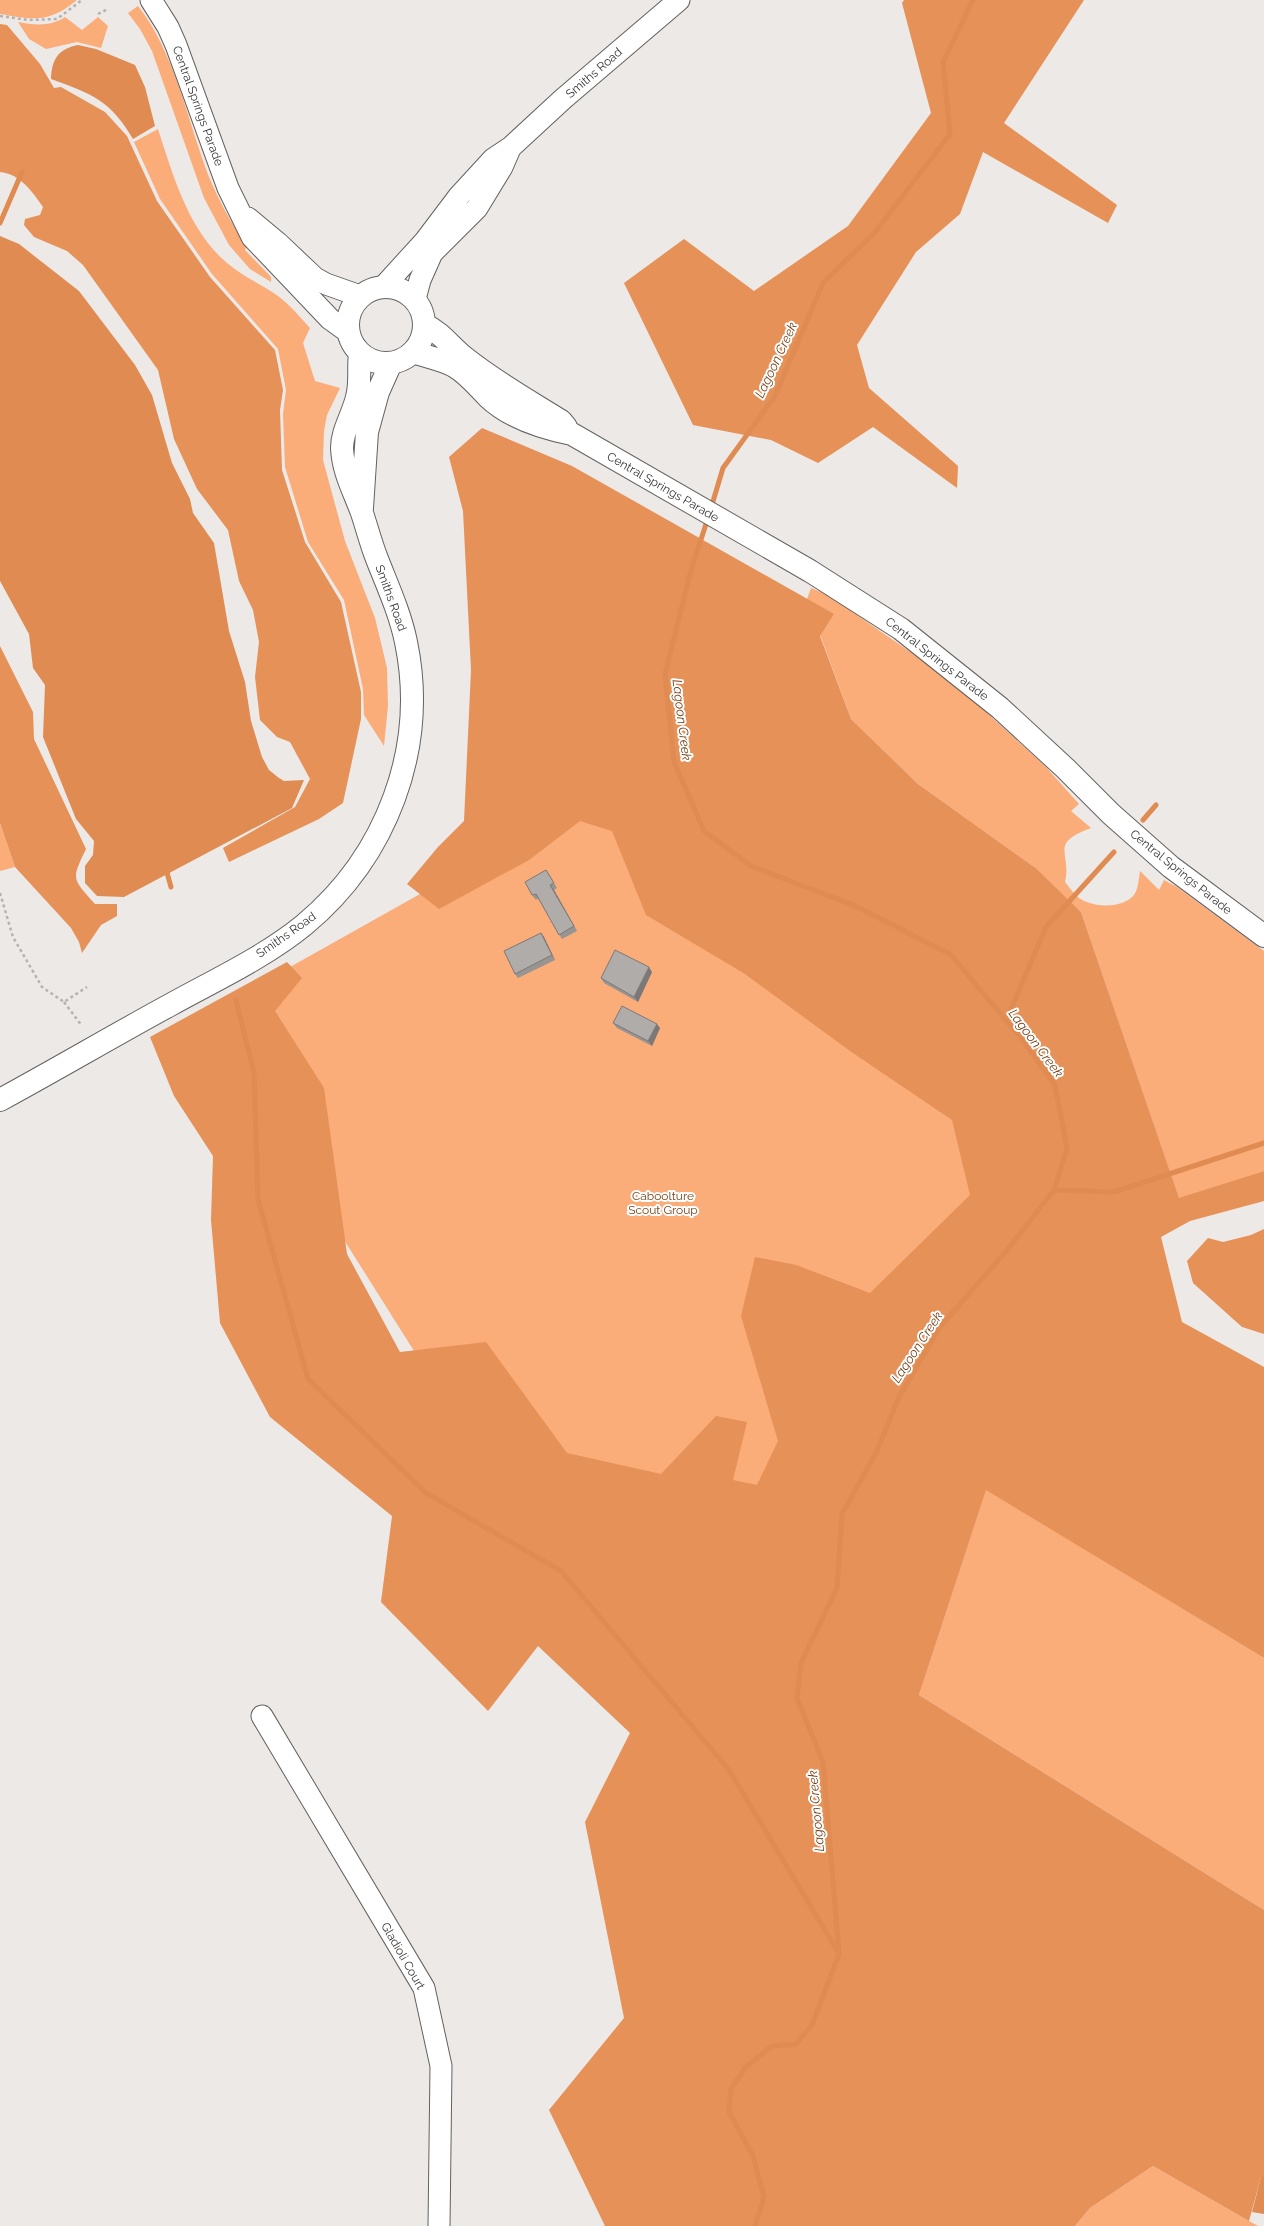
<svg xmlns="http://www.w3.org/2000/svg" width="1264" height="2226" font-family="Raleway,sans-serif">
	<rect width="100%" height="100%" fill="#ede9e7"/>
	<path fill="#faac79" d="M0 0H77C49 23 34 20 0 14Z
		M138 6C176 55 187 120 209 177 219 201 232 225 247 246L245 250 271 277V282L250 269 229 245 204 198 152 51 140 29 128 13Z
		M65 17 82 30 98 17 108 26 101 48 77 42 46 49 29 39 18 22C35 25 50 27 65 17Z
		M158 129C173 175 188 230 227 263 242 276 261 284 278 296 290 305 300 317 310 328L303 343 315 381 340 388 327 415 324 431 323 460 345 541 375 618 387 668 388 706 384 746 364 715 363 689 344 600 308 542 285 467 283 414 286 390 278 349 212 274 160 199 134 142Z
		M811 588 828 595 919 658 974 701 1045 766 1079 804 1071 811 1091 828C1048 844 1072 852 1065 882 1069 887 1074 894 1079 898 1094 908 1122 909 1134 895 1138 890 1139 878 1140 871L1159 890 1164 880 1177 887 1264 951V1171L1179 1199 1081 912 1037 869 918 784 851 719 807 599Z
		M646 767 900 1011 1009 1178 796 1621 426 1370 203 1016Z
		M0 823 15 867 0 871Z
		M986 1489 1264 1658V1910L919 1695Z
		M1153 2166 1249 2221 1258 2226H1075L1090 2208Z"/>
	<path fill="#e59157" d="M904 0H1084L1004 123 1117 205 1108 223 983 152 960 214 916 252 857 345 869 388 958 466 957 488 873 427 818 463 771 440 693 425 624 283 684 239 754 291 848 226 931 113 902 3Z
		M0 24 7 25 40 64 54 88 61 87 105 112 127 136 157 201 210 277 275 350 283 390 280 410 282 470 305 542 341 602 361 692V719L343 803 319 819 229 862 223 848 295 807 310 779 290 742 277 737 260 720 255 677 259 642 253 610 239 581 228 530 197 489 174 439 158 370 83 265 67 251 34 237 24 225 25 219 40 215 43 207C32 191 20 174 0 172Z
		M482 428 572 466 834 614 820 636 851 719 918 784 1037 869 1081 912 1179 1198 1264 1171V1201L1190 1221 1161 1237 1182 1322 1264 1367V1658L986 1490 919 1695 1264 1910V2177H1261L1249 2221 1153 2166 1090 2208 1075 2226H605L549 2110 624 2018 585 1822 630 1733 538 1646 488 1711 381 1602 392 1516 270 1417 220 1323 211 1220 213 1156 174 1096 150 1037 287 962 302 978 275 1011 324 1088 347 1254 400 1352 486 1342 567 1453 661 1474 716 1416 747 1422 733 1480 757 1485 778 1441 741 1316 755 1257 796 1265 870 1293 970 1195 952 1120 850 1051 745 974 646 915 612 831 580 821 529 860 439 909 407 884 438 847 464 821 471 670 463 511 449 457Z
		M0 646 33 712 34 739 86 849C71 880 72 878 95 904H117V916L101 925 82 953 79 942 71 928 15 867 0 823Z
		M1264 1229V1334L1242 1327 1193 1283 1187 1261 1208 1238 1223 1242 1251 1235Z"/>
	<path fill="#df8b52" d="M78 45 96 49 135 65 145 87 155 126 133 139C110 100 92 94 51 79 52 59 58 49 78 45Z
		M0 236 19 244 79 291 135 365 152 395 172 463 190 499 193 513 214 543 229 631 245 682 251 721 262 757 269 770 279 778 284 781 304 780 292 808 124 897 97 896 85 883V866L93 855 94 841 76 819 43 737 45 685 33 668 29 634 0 581Z
		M1261 2177H1264V2214L1252 2212Z"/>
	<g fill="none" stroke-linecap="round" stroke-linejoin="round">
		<path stroke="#df8b52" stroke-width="5" d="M0 223 22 172
			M711 508 723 468 775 396 823 283 876 231 950 134 943 62 973 0
			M708 518 691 570 665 674 674 762 704 831 751 866 853 905 950 954 1021 1038 1055 1085 1067 1148 1054 1190 1008 1249 940 1327 899 1397 876 1453 842 1514 837 1588 801 1663 797 1698 823 1762 839 1954 812 2025 796 2044 772 2046 746 2067 731 2089 729 2112 753 2156 764 2197 755 2226
			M1143 820 1156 805
			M166 869 171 887
			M236 1000 254 1073 258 1199 308 1379 426 1493 561 1571 729 1770 838 1952
			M1006 1021 1046 927 1114 852
			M1054 1190 1114 1192 1264 1143"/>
		<defs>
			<path id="minor" d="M151 0 168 27 176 45 228 188 252 237 330 319 348 332
				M248 218 278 243 315 278 326 284 360 296
				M384 286 425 241 459 196 493 159 511 147 563 99 679 0
				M415 299 420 280 432 253 477 208 502 167 509 151
				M262 1716 424 1988 441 2066 439 2226"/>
			<path id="tertiary" d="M425 325C441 332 451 347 465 358 495 382 529 401 561 421L566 427
				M413 352C427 357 441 359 454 366 468 374 477 386 488 397 510 418 542 428 572 434L810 571 901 629 1000 708 1065 768 1111 814 1171 867 1264 936"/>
			<path id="secondary" d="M348 325a38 38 0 1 1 76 0a38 38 0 1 1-76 0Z
				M362 508 367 432 378 392 391 363
				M0 1100C57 1069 113 1036 170 1005 215 980 265 957 304 925 387 856 428 748 406 642 400 613 388 587 377 559 371 544 367 528 362 513 354 491 343 472 342 448 342 430 353 415 357 397 361 383 358 368 360 353"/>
		</defs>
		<use href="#minor" stroke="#64615f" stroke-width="23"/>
		<use href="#tertiary" stroke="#64615f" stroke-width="24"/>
		<use href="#secondary" stroke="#64615f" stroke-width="24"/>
		<path stroke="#b6b2b1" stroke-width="2.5" stroke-dasharray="3 3" stroke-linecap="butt" d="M98 14 108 9
			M0 16 29 20 57 19 82 0
			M0 893 13 937 42 987 64 1002 87 987
			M64 1002 82 1026"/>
		<use href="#minor" stroke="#fff" stroke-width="21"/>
		<use href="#tertiary" stroke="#fff" stroke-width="22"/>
		<use href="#secondary" stroke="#fff" stroke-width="22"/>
	</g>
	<path fill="#979492" d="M546 870 557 888 554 890 577 931 562 939 538 898 536 900 532 895Z
		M541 933 544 937 555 960 518 978 515 974Z
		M652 972 638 1002 604 983 601 978Z
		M613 1023 660 1028 652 1046 617 1028Z"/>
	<path fill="#7b7877" d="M550 885 554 890 577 931 574 926Z
		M541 933 544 937 555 960 552 955Z
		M649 967 652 972 638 1002 634 997Z
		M657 1024 660 1028 652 1046 648 1041Z"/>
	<path fill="#b0acaa" stroke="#7b7877" d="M546 870 554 883 550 885 574 926 559 935 536 894 532 895 525 882Z
		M541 933 552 955 515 974 504 951Z
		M615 950 649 967 634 997 601 978Z
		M622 1006 657 1024 648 1041 613 1023Z"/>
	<g text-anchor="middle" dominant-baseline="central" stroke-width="4" stroke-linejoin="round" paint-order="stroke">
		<g font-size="12" fill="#393837" stroke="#fff">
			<text transform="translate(594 73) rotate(-41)">Smiths Road</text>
			<text transform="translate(198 106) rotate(70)">Central Springs Parade</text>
			<text transform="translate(663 487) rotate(30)">Central Springs Parade</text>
			<text transform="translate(391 598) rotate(70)">Smiths Road</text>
			<text transform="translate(937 659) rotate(38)">Central Springs Parade</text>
			<text transform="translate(1181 872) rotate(39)">Central Springs Parade</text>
			<text transform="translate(286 935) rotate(-35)">Smiths Road</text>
			<text transform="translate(403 1956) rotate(60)">Gladioli Court</text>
		</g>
		<g font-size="12" fill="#774016" stroke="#fff">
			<text x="663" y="1196">Caboolture<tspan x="663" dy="14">Scout Group</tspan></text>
		</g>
		<g font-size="13" font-style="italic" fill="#743d12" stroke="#fff">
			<text transform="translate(776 360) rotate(-65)">Lagoon Creek</text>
			<text transform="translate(682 720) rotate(83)">Lagoon Creek</text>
			<text transform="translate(1036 1043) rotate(53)">Lagoon Creek</text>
			<text transform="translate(917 1347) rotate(-57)">Lagoon Creek</text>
			<text transform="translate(816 1811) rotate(-95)">Lagoon Creek</text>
		</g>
	</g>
</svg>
